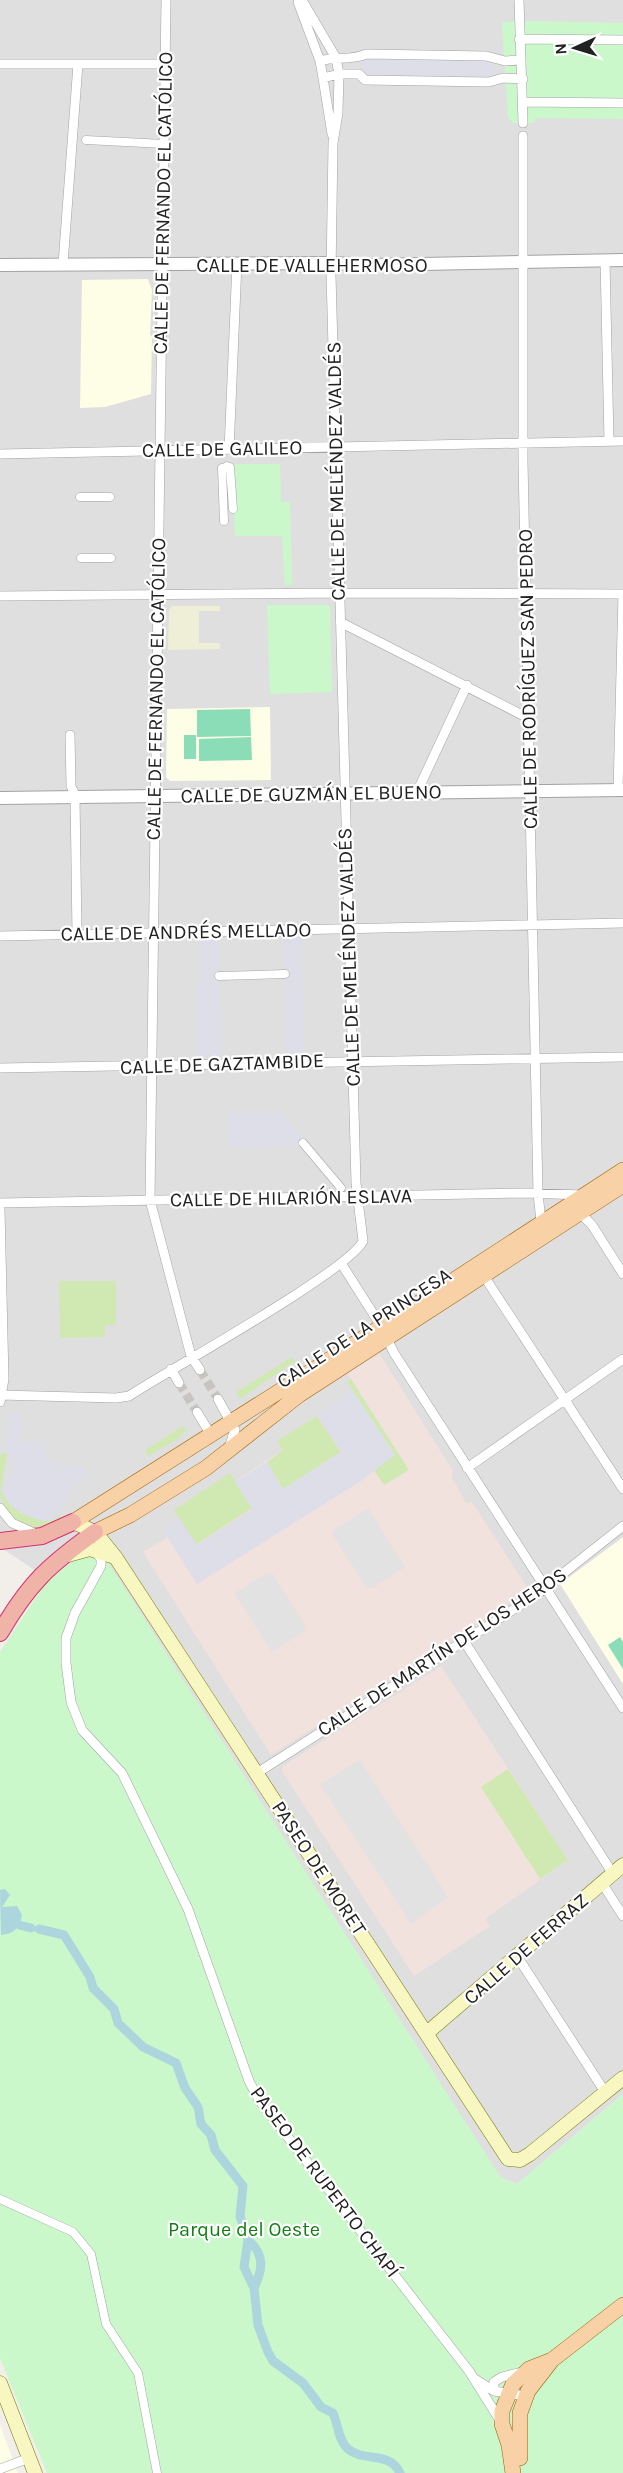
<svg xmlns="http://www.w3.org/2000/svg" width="623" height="2473" font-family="Karla,sans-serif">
	<rect width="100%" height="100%" fill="#f2eee9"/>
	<path fill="#e0dfdf" d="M0 0H623V2094L517 2184 501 2178 48 1579 0 1547Z"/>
	<path fill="#fefde6" d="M148 279 152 290 150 335 152 336 151 394 105 407 80 408 82 280Z
		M270 707 271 780 170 781 166 777 167 709Z
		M623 1537V1684L560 1584Z
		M0 2425 18 2473H0Z"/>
	<path fill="#f2e2de" d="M379 1353 453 1471 452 1478 466 1503 472 1502 529 1590 271 1755 143 1552 167 1538 162 1529 334 1417 328 1408 356 1388 347 1373Z
		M441 1666 568 1860 485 1919 490 1926 414 1976 282 1771 283 1766Z"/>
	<path fill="#eeefd6" d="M172 606H220V611H199V643H220V649L168 650 169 610Z"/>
	<path fill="#d0e9b2" d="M59 1281H116V1325H105V1337L60 1338Z
		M292 1357 296 1364 292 1363 240 1399 236 1392Z
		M351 1379 409 1470 384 1485 373 1469 395 1455 347 1382Z
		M317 1416 341 1452 283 1489 267 1462 282 1451 277 1441Z
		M183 1426 188 1433 184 1432 179 1436 180 1438 148 1456 145 1450Z
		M4 1452 7 1454 1 1491C14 1511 29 1522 54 1520L58 1515 65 1520 36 1528 19 1522 11 1517 0 1497V1456Z
		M230 1473 252 1508 196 1545 174 1510Z
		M508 1769 568 1860 540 1879 481 1787Z"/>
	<path fill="#caf8cb" d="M534 21 623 23V119L535 118 534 123H514L508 118 502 22Z
		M231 464H280L281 502H290L292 585H285L282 536H235Z
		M267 605H327L330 607 332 692 270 694Z
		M85 1553 106 1559 501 2178 517 2184 623 2094V2473H47L0 2358V1652L48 1579Z"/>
	<path fill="#8bddb8" d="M250 709 251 736 197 737V710Z
		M184 735H196V759H184Z
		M251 737 252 760 199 761V739Z
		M620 1637 623 1642V1669L608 1645Z"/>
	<path fill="#e2e2e2" d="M368 1508 405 1567 373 1588 366 1587 333 1535 335 1529Z
		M266 1573 273 1574 305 1625 304 1632 272 1652 234 1593Z
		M360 1760 448 1897 411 1924 320 1784Z"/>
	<path fill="#dddee7" d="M363 58 486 60 493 62V77H368L362 71Z
		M302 937 305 1056 286 1057 284 938Z
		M199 940H219V1011H223L222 1057 197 1058Z
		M280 1111 306 1141 299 1147 229 1148V1112Z
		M352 1389 395 1455 361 1481 197 1584 162 1529 179 1518 197 1545 252 1509 235 1482 267 1462 283 1489 341 1452 317 1416Z
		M10 1414H21L20 1440 42 1443 46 1454 55 1463 67 1467 80 1465 90 1477 69 1489 73 1492 54 1520 42 1521 21 1513 10 1505 1 1491 15 1467 9 1462 12 1456 4 1452 5 1439 8 1438Z"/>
	<path fill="#acd5dd" d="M5 1889 10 1895 2 1907 17 1906 22 1915C20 1927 14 1934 1 1935L0 1890Z"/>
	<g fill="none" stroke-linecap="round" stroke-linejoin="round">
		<path stroke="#acd5dd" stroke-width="9" d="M19 1925 31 1928
			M39 1929 64 1935 90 1977 93 1988 114 2009 118 2023 143 2047 176 2063 185 2088 198 2107 201 2124 211 2135 215 2150 243 2186 240 2216 248 2240 244 2267 254 2288 258 2325 268 2352 273 2361 303 2383 321 2407 333 2413C338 2424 338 2439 347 2448 363 2463 389 2450 400 2473
			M248 2240C265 2255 263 2269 254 2288"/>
		<path stroke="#c8c5c1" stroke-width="9" stroke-dasharray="9 4.5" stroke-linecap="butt" d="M200 1370 218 1399
			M179 1383 197 1412"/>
		<defs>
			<path id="pedestrian" d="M86 140 164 144
				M227 466 230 467 233 509
				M80 497H110
				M224 521 222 468 227 467
				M81 558H111
				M219 976 285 974
				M303 1143 341 1188
				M0 2199 73 2232 91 2254 106 2324 138 2373 157 2473"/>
			<path id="minor" d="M166 0 150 1200 191 1356 200 1370
				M302 0 336 58 339 74 323 78 320 61C336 56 352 61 366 54L486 56 505 61 520 60
				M519 0 523 123
				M298 2 320 61
				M519 39 623 40
				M0 64H165
				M323 78 332 134
				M523 102 623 103
				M523 136V461L538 1194 541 1221 544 1225
				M605 260 609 441
				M63 264 78 64
				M229 450 237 263
				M0 454 623 441
				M0 596 339 593 623 594
				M340 622 528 718
				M70 735 71 786 75 795 77 935
				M618 790 623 594
				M417 792 467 685
				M0 936 623 923
				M0 1068 623 1057
				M0 1203 527 1193 582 1195
				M0 1210 4 1379 0 1402
				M580 1213 592 1225 623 1274
				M341 1263 381 1326 394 1353 623 1708
				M482 1273 623 1489
				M171 1369 179 1383
				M0 1395 116 1398 129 1396C167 1371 350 1270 363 1241L356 1183 331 275 333 143 338 113 339 74H359L365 80 489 82 503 78 523 79
				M218 1399 235 1430 230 1445
				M197 1412 211 1435
				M467 1468 623 1359
				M0 1508 12 1523 34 1533
				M95 1551 101 1559V1566L75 1613 66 1638V1663L71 1702 82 1730 122 1773 188 1909 249 2081 259 2100 469 2371 501 2422
				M464 1641 613 1874
				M257 1773 536 1595 623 1526
				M602 1883 623 1916
				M517 1956 605 2092
				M475 2379 494 2391 525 2396
				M494 2391V2382L502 2377 522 2372
				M0 2469 29 2458"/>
			<path id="tertiary" d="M0 265 332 263 372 265 623 260
				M0 798 623 790"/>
			<path id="secondary" d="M73 1522 95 1532 116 1558 508 2159 520 2160 530 2154 623 2078
				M68 1555 90 1549 115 1557
				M428 2032 623 1865
				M0 2383 35 2473"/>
			<path id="primary" d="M73 1522 414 1306 623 1170
				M95 1532 130 1515 206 1468 299 1395 623 1185
				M520 2458V2413L528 2391 552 2360
				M513 2473 509 2445 502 2424V2411L513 2384 529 2369 552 2360 623 2305"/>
			<path id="trunk" d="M0 1541 42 1536 73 1522
				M0 1633C29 1583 49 1565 95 1532"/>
		</defs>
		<use href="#pedestrian" stroke="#a3a3a3" stroke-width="9"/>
		<use href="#minor" stroke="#a3a3a3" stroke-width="10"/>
		<use href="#tertiary" stroke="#a3a3a3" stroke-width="14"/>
		<use href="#secondary" stroke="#73780a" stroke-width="15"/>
		<use href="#primary" stroke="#9a6006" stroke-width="16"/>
		<use href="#trunk" stroke="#d53073" stroke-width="18"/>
		<use href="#pedestrian" stroke="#fff" stroke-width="8"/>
		<use href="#minor" stroke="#fff" stroke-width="9"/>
		<use href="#tertiary" stroke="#fff" stroke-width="12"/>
		<use href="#secondary" stroke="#f8f7c1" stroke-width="14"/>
		<use href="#primary" stroke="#f9d1a7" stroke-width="15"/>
		<use href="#trunk" stroke="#efb3a8" stroke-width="16"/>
	</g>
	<g text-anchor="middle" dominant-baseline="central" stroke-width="4.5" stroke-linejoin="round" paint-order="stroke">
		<g font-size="20" fill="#222" stroke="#fff">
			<text transform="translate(163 203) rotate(-89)">CALLE DE FERNANDO EL CATÓLICO</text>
			<text x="312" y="265">CALLE DE VALLEHERMOSO</text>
			<text transform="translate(222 449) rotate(-1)">CALLE DE GALILEO</text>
			<text transform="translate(336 471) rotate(-91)">CALLE DE MELÉNDEZ VALDÉS</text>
			<text transform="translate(528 679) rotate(-91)">CALLE DE RODRÍGUEZ SAN PEDRO</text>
			<text transform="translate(156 689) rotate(-89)">CALLE DE FERNANDO EL CATÓLICO</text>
			<text transform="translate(311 794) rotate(-1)">CALLE DE GUZMÁN EL BUENO</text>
			<text transform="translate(186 932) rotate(-1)">CALLE DE ANDRÉS MELLADO</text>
			<text transform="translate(349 957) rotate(-92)">CALLE DE MELÉNDEZ VALDÉS</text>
			<text transform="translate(222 1064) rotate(-2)">CALLE DE GAZTAMBIDE</text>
			<text transform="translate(291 1198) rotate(-1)">CALLE DE HILARIÓN ESLAVA</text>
			<text transform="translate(364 1328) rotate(-33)">CALLE DE LA PRINCESA</text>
			<text transform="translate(442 1652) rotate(-33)">CALLE DE MARTÍN DE LOS HEROS</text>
			<text transform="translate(319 1868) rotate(57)">PASEO DE MORET</text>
			<text transform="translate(526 1949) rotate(-41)">CALLE DE FERRAZ</text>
			<text transform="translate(325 2182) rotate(53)">PASEO DE RUPERTO CHAPÍ</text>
		</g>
		<g font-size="20" fill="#117f13" stroke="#fff">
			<text x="244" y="2229">Parque del Oeste</text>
		</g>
	</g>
	<g transform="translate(575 48) rotate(266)" stroke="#ffffff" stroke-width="4.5" paint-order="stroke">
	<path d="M0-4.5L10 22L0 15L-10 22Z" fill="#222222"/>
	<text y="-9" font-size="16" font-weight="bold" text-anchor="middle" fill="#222222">N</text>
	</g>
</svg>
